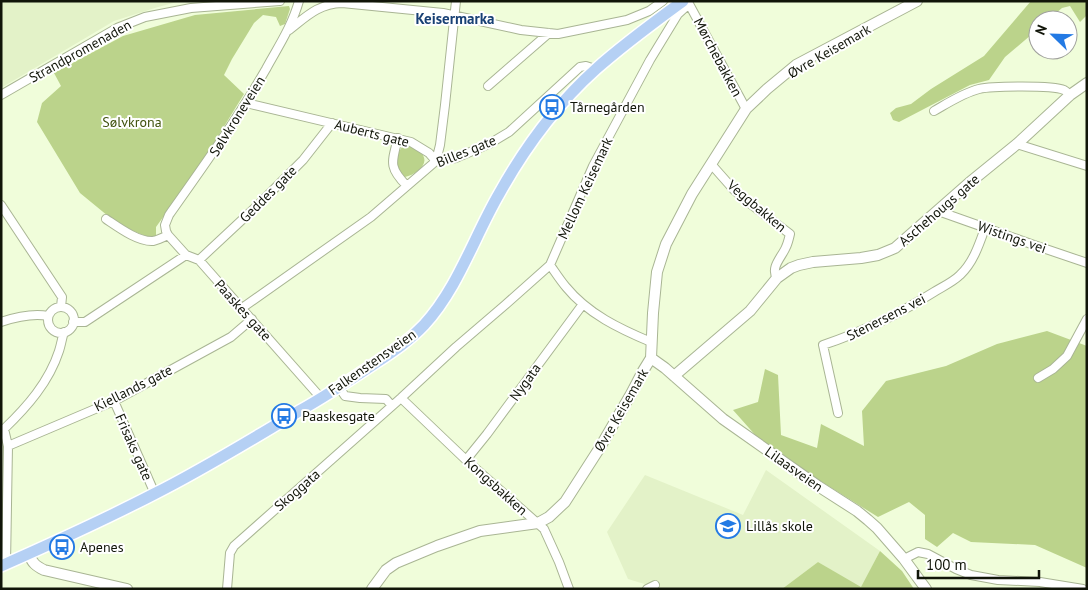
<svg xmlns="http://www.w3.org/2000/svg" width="1088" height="590" font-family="'PT Sans',sans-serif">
	<rect width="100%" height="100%" fill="#f0fdda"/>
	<path fill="#e3f2c8" d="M1 1H181L158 7 114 21 1 88Z
		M766 470 880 551 861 588 818 562 782 589H661L628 579 607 532 645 475 743 515Z"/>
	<path fill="#bbd38b" d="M1031 1H1087V15L1080 22 1070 6 1062 8 1048 20H1038V29L1005 57 989 80 970 85 899 122 893 120 890 113 896 108 911 104 931 89 984 56Z
		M289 6 290 9 285 24 280 26 276 17 263 15 254 23 232 59 224 75 244 94 201 164 156 227V236L148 237 131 230 108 216 80 193 37 122 42 103 61 86 54 73 123 36 195 15Z
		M403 146C409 145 414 148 419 151 433 162 417 174 405 177 403 175 400 174 398 171 393 165 398 151 403 146Z
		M1047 331 1087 346V568L1035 545 971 542 953 533 937 547 925 539V515L909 502 878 517 814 477 757 437 733 410 758 402 765 369 778 375 781 435 817 448 821 424 864 446 862 411 886 381 946 366 997 344Z
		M880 551 902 571 914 589H782L818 562 861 587Z"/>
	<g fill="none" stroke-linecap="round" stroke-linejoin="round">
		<defs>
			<path id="street" d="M299 1C292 26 278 47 266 69 236 121 203 167 169 215L165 225 166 231 168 235 186 255 199 260 321 398
				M689 4 746 109
				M289 30C307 16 318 4 342 3L443 13 521 30 558 34 627 20 649 11 663 1
				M488 86 549 33
				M1 95 117 28 145 17 191 8 280 1
				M246 103 411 142 429 153 436 161
				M934 111C948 103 963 93 979 89 992 86 1053 85 1064 90 1066 91 1068 93 1070 95
				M398 138C392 162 388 167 407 186
				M1017 144 1087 166
				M436 161 440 145 445 105 456 1
				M711 164 734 190 748 202 790 234C789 238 788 243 786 247 782 257 770 267 777 278
				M1 205 62 297 61 307
				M938 211 1034 245 1087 263
				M106 219C118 227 138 242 153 241 158 240 164 237 168 235
				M199 260 258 205 303 160 332 123
				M48 320a13 13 0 1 1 26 0a13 13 0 1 1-26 0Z
				M242 308 371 217 436 161 456 158 489 144 509 132 580 67 586 66 595 69
				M1 322C16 317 32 313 48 316
				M73 322H85L186 255
				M651 342C620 329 588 314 566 287 560 280 555 272 550 265L593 166 650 60 678 14 689 4 688 1
				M1038 378 1053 369 1067 356 1087 319
				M339 387 345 396 360 398 386 399 392 406
				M401 398 466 460 544 529 559 562 569 589
				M114 401 155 494
				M838 413 823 345C862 332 899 314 934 292 942 287 953 282 960 275 973 263 979 245 985 228
				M4 429 8 446 6 564
				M1 430 4 429C27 407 49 382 59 351 61 345 62 338 64 332
				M8 446 114 401 231 337 252 319
				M466 460 487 434 583 304
				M904 559 918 552 928 554 956 569 971 575 998 580 1040 582 1083 589
				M227 589 230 553 234 546 401 398 456 347 505 305 550 265
				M647 589 655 585"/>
			<path id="secondary" d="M651 358 665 368 723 419 818 486 857 511 868 520 877 528 904 559 926 589
				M674 376 750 311 777 278 791 268 799 265 813 262 861 258 878 255 895 248 969 183 1017 144 1070 95 1087 83
				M29 554C32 563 36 566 44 570L127 589
				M372 589 386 570 396 563 437 546 480 531 538 523 549 517 565 502 599 449 631 394 643 371 651 358 653 313 657 272 666 244 692 194 746 109 767 89 796 65 917 1"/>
			<path id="primary" d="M1 566C53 543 104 520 154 494 204 469 252 439 301 410 326 396 350 380 374 364 392 352 409 341 424 325 458 288 474 237 499 194 524 149 558 103 596 69 624 44 653 23 683 1"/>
		</defs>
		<use href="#street" stroke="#a9b594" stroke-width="10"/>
		<use href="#secondary" stroke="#a9b594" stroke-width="12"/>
		<use href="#primary" stroke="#fff" stroke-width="14"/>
		<use href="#street" stroke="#fff" stroke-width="8"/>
		<use href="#secondary" stroke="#fff" stroke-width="10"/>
		<use href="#primary" stroke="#b5d0f4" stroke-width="11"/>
	</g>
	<defs>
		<symbol id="bus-ring" viewBox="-11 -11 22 22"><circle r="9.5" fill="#fff" stroke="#237ae4" stroke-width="1.5"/><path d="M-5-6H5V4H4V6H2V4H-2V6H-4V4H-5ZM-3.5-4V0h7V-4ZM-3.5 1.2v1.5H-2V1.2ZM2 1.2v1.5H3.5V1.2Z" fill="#237ae4"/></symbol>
		<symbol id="school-ring" viewBox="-11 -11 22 22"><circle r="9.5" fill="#fff" stroke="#237ae4" stroke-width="1.5"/><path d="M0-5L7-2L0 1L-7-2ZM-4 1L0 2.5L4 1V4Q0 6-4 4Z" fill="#237ae4"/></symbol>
	</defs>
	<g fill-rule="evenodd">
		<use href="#bus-ring" x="538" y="93" width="28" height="28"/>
		<use href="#bus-ring" x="270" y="402" width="28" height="28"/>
		<use href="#school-ring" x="714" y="512" width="28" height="28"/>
		<use href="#bus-ring" x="48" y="533" width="28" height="28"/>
	</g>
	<g text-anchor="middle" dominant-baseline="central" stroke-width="4" stroke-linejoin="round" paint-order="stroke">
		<g font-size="14" fill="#111509" stroke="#fff">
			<text transform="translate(80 51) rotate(-29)">Strandpromenaden</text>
			<text transform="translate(829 51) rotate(-30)">Øvre Keisemark</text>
			<text transform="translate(718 57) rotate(62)">Mørchebakken</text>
			<text transform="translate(237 116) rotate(-58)">Sølvkroneveien</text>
			<text transform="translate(372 133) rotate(14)">Auberts gate</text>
			<text transform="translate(466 151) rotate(-22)">Billes gate</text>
			<text transform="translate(585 188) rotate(-65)">Mellom Keisemark</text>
			<text transform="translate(268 194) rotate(-45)">Geddes gate</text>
			<text transform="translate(757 206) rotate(40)">Veggbakken</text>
			<text transform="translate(939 210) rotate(-41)">Aschehougs gate</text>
			<text transform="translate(1012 237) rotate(19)">Wistings vei</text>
			<text transform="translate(243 310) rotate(48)">Paaskes gate</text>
			<text transform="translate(886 317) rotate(-27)">Stenersens vei</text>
			<text transform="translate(372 362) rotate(-35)">Falkenstensveien</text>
			<text transform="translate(525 382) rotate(-54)">Nygata</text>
			<text transform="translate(133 388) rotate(-27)">Kiellands gate</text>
			<text transform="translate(621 410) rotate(-60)">Øvre Keisemark</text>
			<text transform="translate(134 447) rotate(66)">Frisaks gate</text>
			<text transform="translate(794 469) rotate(35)">Lilaasveien</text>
			<text transform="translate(496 486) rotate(42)">Kongsbakken</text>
			<text transform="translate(297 490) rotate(-41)">Skoggata</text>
		</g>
		<g font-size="14" fill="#111509" stroke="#fff" text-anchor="start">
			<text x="570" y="107">Tårnegården</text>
			<text x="302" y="416">Paaskesgate</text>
			<text x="746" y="526">Lillås skole</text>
			<text x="80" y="547">Apenes</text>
		</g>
		<g font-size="14" fill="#3f510c" stroke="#fff">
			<text x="132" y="122">Sølvkrona</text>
		</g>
		<g font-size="15" font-weight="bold" fill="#184074" stroke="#fff">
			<text x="455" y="18">Keisermarka</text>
		</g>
	</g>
	<rect width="1088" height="590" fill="none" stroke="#111509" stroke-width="5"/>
	<g transform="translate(1053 35) rotate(293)"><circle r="24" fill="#ffffff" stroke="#a0a19d"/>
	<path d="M0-4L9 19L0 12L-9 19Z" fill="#237ae4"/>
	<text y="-8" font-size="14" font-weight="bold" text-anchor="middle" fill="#111509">N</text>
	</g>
	<path d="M918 570v8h121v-8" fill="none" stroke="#111509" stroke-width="2.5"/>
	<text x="926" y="570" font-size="15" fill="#111509" stroke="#ffffff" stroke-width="4" paint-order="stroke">100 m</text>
</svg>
